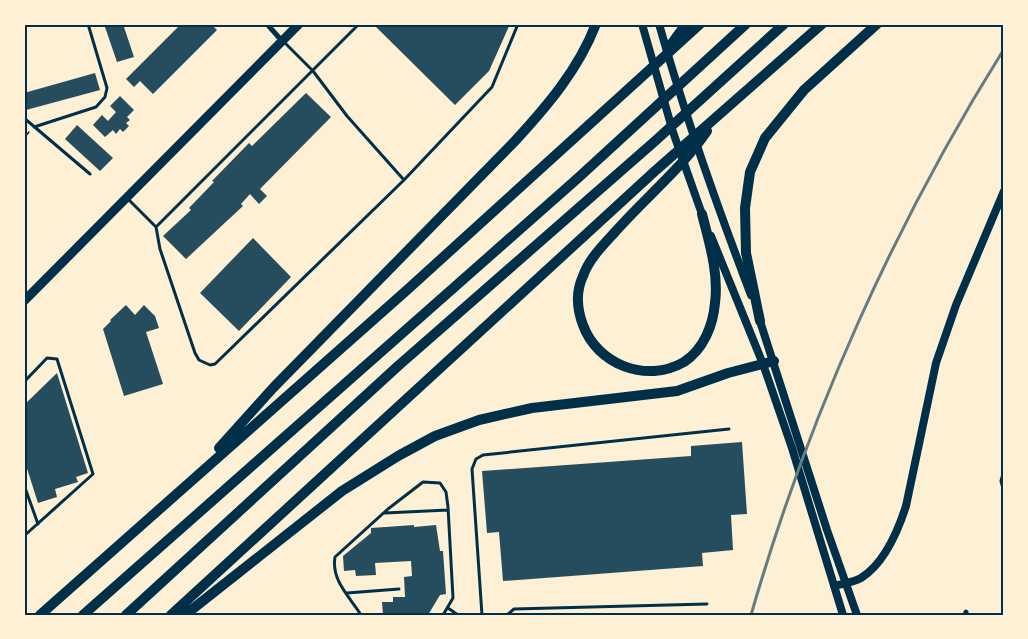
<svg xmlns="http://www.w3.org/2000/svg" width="1028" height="639" font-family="'Titillium Web',sans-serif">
	<rect width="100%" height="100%" fill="#fdf0d5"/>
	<path fill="#264d5e" d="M104 24H123L134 57 117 62Z
		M181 24H211L217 30 153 94 140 81 134 87 126 79Z
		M373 24H510L489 71 455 105Z
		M95 73 100 90 26 110 24 93Z
		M306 93 331 117 260 189 267 196 259 204 250 194 241 204 243 206 186 259 163 236 191 210 189 208 214 182 212 181 249 143 252 146Z
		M120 96 134 110 127 117 130 120 126 123 129 126 123 132 120 129 116 134 113 130 105 137 93 125 102 115 108 121 116 112 110 106Z
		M77 125 113 158 100 171 65 139Z
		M253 238 291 277 239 331 200 293Z
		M126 305 135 315 144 305 155 316 159 328 146 332 163 384 124 396 103 329 111 321 110 320Z
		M57 373 88 473 76 477 78 482 55 489 57 497 38 503 24 459V405Z
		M742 442 747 514 731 515 733 550 702 553 703 566 503 581 499 532 487 533 482 471 691 456V446Z
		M414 525V527L436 525 440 551H443L446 594 440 595 428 615H383L382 602H393V597H405L404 577 412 576 411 561 375 563 376 575 356 576 355 570 344 571 343 556 371 533V528Z"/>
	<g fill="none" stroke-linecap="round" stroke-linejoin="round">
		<path stroke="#003049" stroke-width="1.5" d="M24 138 29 132"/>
		<path stroke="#003049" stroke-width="3" d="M24 118 90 174
			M34 127 96 107 105 97 107 88 88 24
			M404 180 492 87 518 24
			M128 199 156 227 359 24
			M156 227 160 249 195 353 199 360 210 365 215 364 404 180 347 116 313 71 284 42
			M24 382 47 358 57 359 93 474 24 536
			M24 485 38 524
			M385 513 448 510
			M347 593 399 589
			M448 608 458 615
			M361 615C349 596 331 580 335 557L388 509 423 482 440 483 446 492 448 507 453 598 443 615
			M482 615 472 469 476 459 483 455 729 429
			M507 615 514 609 707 604"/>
		<path stroke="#003049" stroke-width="5" d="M267 24 282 41
			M1004 474 1002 481 1004 488
			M965 615 966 612"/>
		<path stroke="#003049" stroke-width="8" d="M642 24 673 132 703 217
			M659 24C685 116 717 206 751 295
			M711 236 763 364 792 448 843 615
			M759 318 827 530 857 615
			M834 586C842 584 854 582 861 578 885 563 898 531 906 506L936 363 956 305 1004 191"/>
		<path stroke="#003049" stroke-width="9" d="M24 301 299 24"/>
		<path stroke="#003049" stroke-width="10" d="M670 46 686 24
			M702 214C709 242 719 273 715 303 713 325 704 349 684 362 646 384 597 364 583 325 577 309 576 291 583 276 589 259 603 245 615 232 645 198 682 168 707 131
			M760 321 746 253 745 208 750 172 765 138 804 90 877 24
			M219 448 273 388 515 141C548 105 578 70 596 24
			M40 615 407 290 700 24
			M83 615 578 178 746 24
			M126 615 398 366 654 142 784 24
			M171 615 655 171 822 24
			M185 615 342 491 398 456 435 436 479 420 532 408 677 391 728 373 774 361"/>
		<path stroke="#657d81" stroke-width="3" d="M751 615C808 417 895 223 1004 49"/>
	</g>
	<rect width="1028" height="639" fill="none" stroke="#fdf0d5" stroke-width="51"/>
	<rect x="26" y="26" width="976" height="588" fill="none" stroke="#003049" stroke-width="2"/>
</svg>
